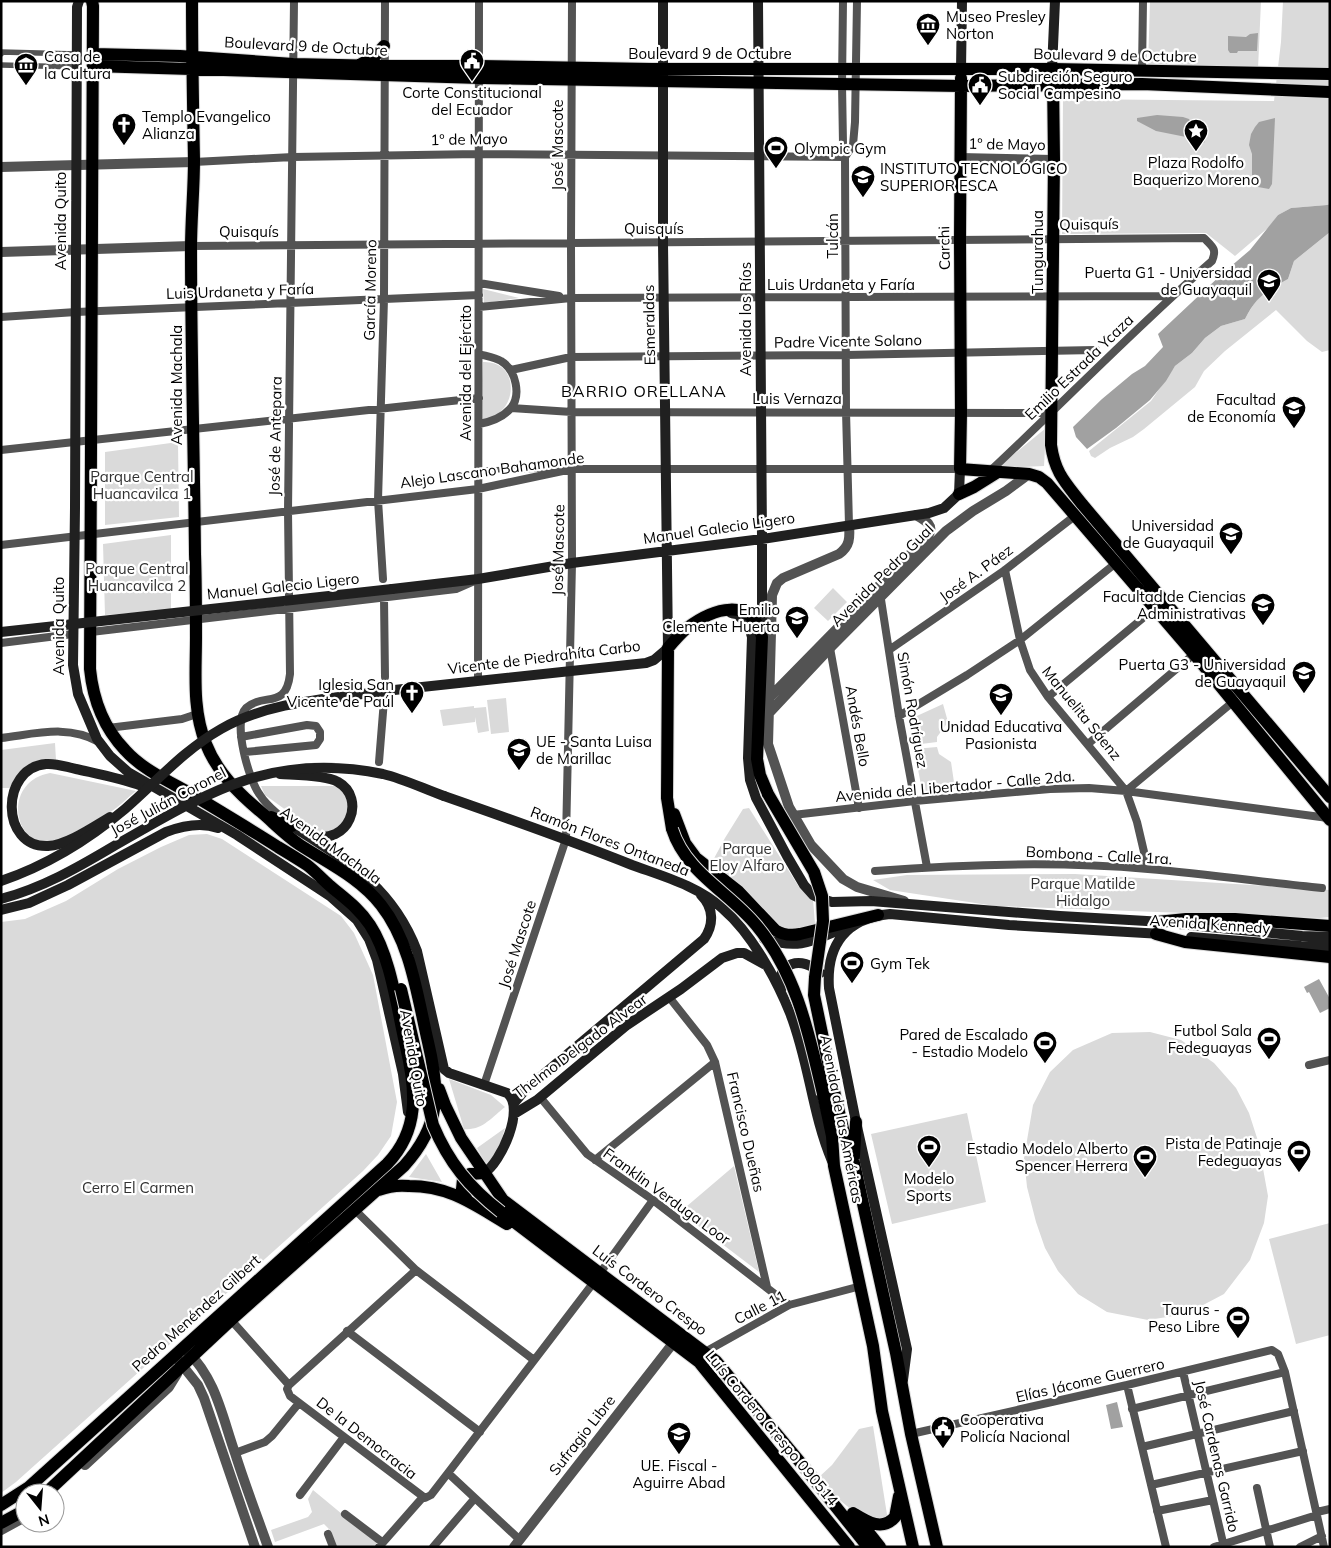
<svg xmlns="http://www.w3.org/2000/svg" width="1331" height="1548" font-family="Mulish,sans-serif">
	<rect width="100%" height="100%" fill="#fff"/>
	<path fill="#dadada" d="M1150 1H1261L1258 69 1148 67Z
		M1283 1H1330V204L1327 205 1291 208 1278 215 1269 227 1235 256 1206 233 1062 234 1063 99 1274 101 1281 42Z
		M1330 232V350L1322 352 1307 341 1276 310 1225 351 1204 371 1195 387 1144 429 1133 437 1110 448 1095 458 1091 456 1089 451 1151 401 1175 366 1192 353 1205 338 1221 326 1245 319C1257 296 1265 290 1288 279L1294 261Z
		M483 289 519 298 484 303Z
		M483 362C523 360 518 420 480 419Z
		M1046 428 1044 466 997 468Z
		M178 442 179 517 105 525V452Z
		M171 535V610L105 615 103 544Z
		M833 588 847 602 828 621 814 608Z
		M506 698 509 732 491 734 487 700Z
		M943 704 948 722 937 737V742L913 745 908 720Z
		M474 706V708L486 707 489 731 478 733 475 717V722L443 726 440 710Z
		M55 743 56 760C39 766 16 769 10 788H1V750Z
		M937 747 939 754 951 762 955 789H929L928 795H923L914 749Z
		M50 773 136 791C127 798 119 807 109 813 100 820 89 824 79 830 73 833 66 839 59 841 13 854 0 782 50 773Z
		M261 786H337C352 797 349 806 345 823L324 835 315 831 265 795Z
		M749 808 799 887 813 899 815 924 786 931 773 924 711 864 725 838 743 809Z
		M207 834 222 839 341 916 354 933 373 975 397 1102 391 1136 378 1155 363 1171 16 1482 1 1493V922L25 919 66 901 118 869 161 847 189 835Z
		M1075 874 1330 890V917L1320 918 995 906 890 890 873 880 907 875Z
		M1150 1032 1181 1040 1214 1063 1236 1088 1249 1113 1258 1141 1268 1196 1264 1223 1250 1260 1224 1294 1186 1314 1148 1320 1107 1312 1078 1294 1058 1271 1045 1248 1036 1222 1027 1187 1024 1158 1033 1105 1050 1072 1073 1050 1112 1033Z
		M449 1079 491 1095 505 1107C492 1117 482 1131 464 1129Z
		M967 1113 986 1202 892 1224 871 1134Z
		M505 1128 497 1155 486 1164 477 1148Z
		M426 1154 442 1182 409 1177Z
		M734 1166 759 1272 680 1212Z
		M1330 1223V1335L1296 1344 1269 1239Z
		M873 1426 888 1521C860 1525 836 1496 818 1478L832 1465 859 1429Z
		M313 1490 377 1543 374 1547H336L331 1531 324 1524 275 1542 271 1530 308 1517 312 1512 308 1499Z"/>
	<path fill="#a1a1a1" d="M1258 33 1257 51H1238L1237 53H1230L1228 50V36L1246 37 1250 34Z
		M1157 115 1183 117 1189 119 1197 133 1206 138 1204 143 1191 138 1156 131 1137 121V118Z
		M1275 118 1272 184 1269 189 1258 187 1252 177V154L1249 145 1251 134 1255 127 1259 122Z
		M1330 204V232L1294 261 1288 279C1267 290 1256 297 1245 319L1221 326 1205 338 1192 353 1175 366 1166 381 1150 400 1116 428 1087 449 1076 437 1073 427 1102 399 1132 374 1145 366 1163 347 1158 334 1223 273 1250 250 1278 215 1291 208 1327 205Z
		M1319 979 1330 999V1008L1320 1013 1309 992 1307 993 1304 987Z
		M1117 1402 1123 1427 1111 1429 1106 1405Z"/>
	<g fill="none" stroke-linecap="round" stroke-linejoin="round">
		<defs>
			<path id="primary" d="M93 54 180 56 293 64 384 66H479L652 69H1052L1330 74
				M361 64 374 57 384 46
				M93 66 479 78 961 86 1142 84 1330 92
				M1053 77 1054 160 1051 445C1055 473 1065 482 1082 504L1330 797
				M961 78 960 240 961 413 960 469 1029 474 1039 477 1047 483 1194 654 1330 820
				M959 494 974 487 998 472
				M674 814 685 843 696 858 738 891 775 930C783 935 790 936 800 934L878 915
				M271 817 292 826
				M672 829 667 798 668 648C674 641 680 634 687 628 712 609 752 595 762 637L757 759 760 775 768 794
				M1157 922 1186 919H1235L1330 926
				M1156 934 1185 942 1330 957
				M439 1089 445 1105 461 1138 503 1200 716 1361 800 1462 868 1547
				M834 1091 844 1133 854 1163 896 1353 911 1434 937 1547
				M823 1094 832 1136 834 1166 873 1346 882 1411 913 1547
				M854 1156 856 1122
				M379 1190C389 1186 399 1185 409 1186 450 1186 473 1204 507 1224
				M467 1200 462 1189 463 1179 470 1174 484 1173
				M501 1212 699 1362 849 1547
				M46 1493 231 1320 404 1166C441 1125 440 1092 428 1042 417 995 411 943 381 905 360 878 328 863 300 845 285 835 274 823 261 812 238 793 217 772 206 744 192 710 196 673 196 637 196 609 196 582 195 554 194 452 191 351 191 249 191 219 194 190 194 160 193 107 192 54 192 1
				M1 1505 29 1487 387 1164C420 1130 416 1090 406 1047 397 1009 391 957 370 925 359 908 344 898 329 885 322 879 315 871 307 865 298 859 288 853 278 847 248 828 218 810 188 792 166 780 142 769 125 750 104 728 93 699 90 669L93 6 92 1
				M853 1513C866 1521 882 1532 895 1517L899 1496
				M858 1519 880 1547
				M1 1523 25 1510"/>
		</defs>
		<use href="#primary" stroke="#dbdbdb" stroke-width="14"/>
		<path stroke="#535353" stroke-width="5.5" d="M1 54V52L77 54
			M1 65 77 67
			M479 470 561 469"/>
		<path stroke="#535353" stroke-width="8" d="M843 1 842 84 843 144 845 157 846 411 849 525
			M1142 71 1143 1
			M845 157 853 145 855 122 857 1
			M194 162 293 157 478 154 845 157
			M191 246 1204 238C1213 247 1217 249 1212 261 1135 328 1064 402 989 472
			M479 283 559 296
			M479 307 571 298 1172 296
			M1 317 76 312 479 295
			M511 370 571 357 846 355 1096 350
			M511 408 572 412 1052 413
			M479 424C490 422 502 418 510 409 522 396 516 370 501 361 495 357 486 356 479 354
			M1 450 479 398
			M1 545 478 489 572 469H960
			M1005 570 1020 640 1030 670 1048 697 1126 791 1137 822 1148 869
			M383 579 378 500 384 299 385 1
			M880 593 899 716 927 867
			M384 598 385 677
			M91 632 456 589 472 582
			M1 643 73 634
			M830 648 859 808
			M889 650 1005 570 1076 515
			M478 681 479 1
			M1048 697 1143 618
			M899 716 967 675 1020 640 1116 563
			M108 728 182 719 197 714
			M241 737 307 725 316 726 320 732V739L316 745 245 752
			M1 738C35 734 68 724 99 742
			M1088 744 1194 654
			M379 762 384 700 389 691
			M1126 791 1234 701
			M793 815 915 801 1050 789 1089 788 1126 791 1328 818
			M284 820C276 812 266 805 260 795 249 781 232 722 246 708 264 692 286 710 290 674L288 511 294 1
			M875 871C965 864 1058 861 1148 869 1206 874 1264 882 1322 888
			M669 997 707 1045 715 1062 767 1287
			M1309 1065 1330 1060
			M484 1085 566 839 572 563 571 244 572 1
			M540 1097 587 1154 653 1200 789 1305
			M595 1160 715 1062
			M354 1209 416 1270 534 1360
			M416 1270 289 1385 287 1389 290 1396 425 1498 431 1495 448 1473 594 1282
			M600 1273 653 1200
			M231 1320 289 1385
			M347 1331 480 1432
			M705 1352 789 1305 861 1286
			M1183 1372 1224 1547
			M1127 1385 1166 1547
			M1132 1409 1285 1372
			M911 1434 1127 1385 1272 1350 1278 1354 1285 1372 1324 1547
			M1142 1447 1294 1411
			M235 1453 265 1442 272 1436 299 1403
			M448 1473 520 1540
			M1151 1485 1303 1451
			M1257 1488 1270 1547
			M300 1495 344 1437
			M1157 1511 1213 1500
			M1317 1512 1330 1509
			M345 1514 382 1542
			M328 1534 333 1547
			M379 1547 423 1497
			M433 1547 475 1498
			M1214 1547 1317 1515
			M1300 1547 1322 1536"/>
		<path stroke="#535353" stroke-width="10" d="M960 158 1054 160
			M1 167 194 162
			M1 252 191 246
			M849 525C850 538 850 546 839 554L783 578 777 583 772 595 768 744 789 807 811 845 843 879 857 887 904 901
			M769 698 928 536C935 525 925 520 916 515
			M769 713 830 648 946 531 973 511 1006 491 1029 474
			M187 1351C216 1379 222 1416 235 1453 245 1485 257 1516 268 1547
			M178 1360 198 1385 204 1398 255 1547
			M85 1465 169 1387 177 1374
			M1 1530 25 1517
			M514 1547 674 1342"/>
		<path stroke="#202020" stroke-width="10" d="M79 1 77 7 75 508 73 665 78 694 97 739 110 756 128 772 237 835 330 896 357 920 369 939 377 960 403 1074 408 1112
			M758 1 762 539V633
			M1052 69 1055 1
			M961 70 962 1
			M392 589 478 579 572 563 762 539 929 513 944 508 959 494 960 469
			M731 613C743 616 749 625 752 637L748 758 750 780 756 798 787 856 804 885 813 895 819 898 832 902 871 901 1060 916 1164 922
			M385 691 646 663 654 660 668 648 663 243V1
			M280 774C295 775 327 775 338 782 367 798 349 847 311 835
			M444 796C507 818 570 840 632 865 662 876 699 886 723 909 751 933 776 978 790 1013 809 1061 812 1114 832 1161
			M110 817C93 827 67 845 48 846 0 848 0 768 46 764 56 763 66 767 76 769 98 774 120 778 142 786
			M292 826C347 861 392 886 417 951L444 1069 449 1073 507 1093C526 1107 501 1163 484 1173
			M1 910 29 903 68 885 166 832C182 826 201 822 218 828
			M1179 924 1302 936 1330 937
			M1191 937 1301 946 1330 947
			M764 939C801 950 812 941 846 927
			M781 990C774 962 803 955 820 973
			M514 1103 525 1090 704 939C714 925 714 908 701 895
			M514 1114 537 1100 627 1025 681 989 722 958 737 953H744L764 964
			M903 1380 907 1349 856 1122 829 988C826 945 846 918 890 914L1009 925 1162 934"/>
		<use href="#primary" stroke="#000" stroke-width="12"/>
		<defs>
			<path id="primary-bridge" d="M768 794 814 872 822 896 823 921 815 977 814 995 834 1091
				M672 829C686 873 729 892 756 925 797 974 809 1034 823 1094
				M401 989 433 1125C449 1163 469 1187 501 1212"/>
		</defs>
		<use href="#primary-bridge" stroke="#dbdbdb" stroke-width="14" stroke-linecap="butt"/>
		<path stroke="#202020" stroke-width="10" d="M1 632 392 589
			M1 881C48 865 87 841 125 809 156 782 184 750 221 729 270 701 330 699 385 691
			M1 899C42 888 77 868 114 846 207 793 271 751 383 774 404 779 424 789 444 796"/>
		<use href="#primary-bridge" stroke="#000" stroke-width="12"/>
	</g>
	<defs>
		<symbol id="museum-pin" viewBox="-11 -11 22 30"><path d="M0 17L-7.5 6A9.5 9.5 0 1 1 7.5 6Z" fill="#000" stroke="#fff"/><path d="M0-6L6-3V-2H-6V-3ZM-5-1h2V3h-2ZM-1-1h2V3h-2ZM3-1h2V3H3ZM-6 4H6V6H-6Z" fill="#fff"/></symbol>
		<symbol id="civic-pin" viewBox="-11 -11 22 30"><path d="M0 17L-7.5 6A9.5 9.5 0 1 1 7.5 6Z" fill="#000" stroke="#fff"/><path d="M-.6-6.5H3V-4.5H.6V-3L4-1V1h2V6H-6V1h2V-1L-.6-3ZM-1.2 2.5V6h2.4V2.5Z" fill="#fff"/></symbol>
		<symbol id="church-pin" viewBox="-11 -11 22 30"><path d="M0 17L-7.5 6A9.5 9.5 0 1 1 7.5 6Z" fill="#000" stroke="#fff"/><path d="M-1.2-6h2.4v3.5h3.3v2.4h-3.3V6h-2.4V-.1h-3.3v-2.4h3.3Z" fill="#fff"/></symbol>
		<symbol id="sight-pin" viewBox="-11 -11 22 30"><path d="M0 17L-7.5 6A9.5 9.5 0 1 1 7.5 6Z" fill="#000" stroke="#fff"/><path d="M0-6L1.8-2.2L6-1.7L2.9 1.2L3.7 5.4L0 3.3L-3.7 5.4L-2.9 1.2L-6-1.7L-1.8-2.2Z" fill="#fff"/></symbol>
		<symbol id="stadium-pin" viewBox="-11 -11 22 30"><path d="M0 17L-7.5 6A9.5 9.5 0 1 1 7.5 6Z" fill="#000" stroke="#fff"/><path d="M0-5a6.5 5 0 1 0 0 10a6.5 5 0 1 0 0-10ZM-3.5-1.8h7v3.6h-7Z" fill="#fff"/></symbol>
		<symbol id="university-pin" viewBox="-11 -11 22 30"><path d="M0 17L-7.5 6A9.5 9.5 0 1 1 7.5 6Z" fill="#000" stroke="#fff"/><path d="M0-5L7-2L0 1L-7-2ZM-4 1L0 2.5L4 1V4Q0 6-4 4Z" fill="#fff"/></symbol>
		<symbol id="school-pin" viewBox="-11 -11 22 30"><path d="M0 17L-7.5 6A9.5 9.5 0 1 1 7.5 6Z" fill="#000" stroke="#fff"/><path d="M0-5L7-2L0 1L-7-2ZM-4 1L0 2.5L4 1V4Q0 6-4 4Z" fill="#fff"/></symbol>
	</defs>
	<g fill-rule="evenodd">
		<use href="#museum-pin" x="914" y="11" width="28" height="38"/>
		<use href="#civic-pin" x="458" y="47" width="28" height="38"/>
		<use href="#museum-pin" x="12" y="51" width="28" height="38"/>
		<use href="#civic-pin" x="966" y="71" width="28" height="38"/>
		<use href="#church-pin" x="110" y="111" width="28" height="38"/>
		<use href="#sight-pin" x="1182" y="117" width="28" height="38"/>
		<use href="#stadium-pin" x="762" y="134" width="28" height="38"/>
		<use href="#university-pin" x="849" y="163" width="28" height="38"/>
		<use href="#university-pin" x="1255" y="267" width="28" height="38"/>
		<use href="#university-pin" x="1280" y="394" width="28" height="38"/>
		<use href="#university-pin" x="1217" y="520" width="28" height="38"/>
		<use href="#university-pin" x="1249" y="591" width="28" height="38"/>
		<use href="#school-pin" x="783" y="604" width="28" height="38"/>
		<use href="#university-pin" x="1290" y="659" width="28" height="38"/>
		<use href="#church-pin" x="398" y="679" width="28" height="38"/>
		<use href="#school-pin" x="987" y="681" width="28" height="38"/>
		<use href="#school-pin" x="505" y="736" width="28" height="38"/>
		<use href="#stadium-pin" x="838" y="949" width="28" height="38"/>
		<use href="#stadium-pin" x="1255" y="1025" width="28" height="38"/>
		<use href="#stadium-pin" x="1031" y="1029" width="28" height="38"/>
		<use href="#stadium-pin" x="915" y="1133" width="28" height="38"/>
		<use href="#stadium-pin" x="1285" y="1138" width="28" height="38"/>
		<use href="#stadium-pin" x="1131" y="1143" width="28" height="38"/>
		<use href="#stadium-pin" x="1224" y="1304" width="28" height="38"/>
		<use href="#civic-pin" x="929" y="1414" width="28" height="38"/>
		<use href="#school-pin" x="665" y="1420" width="28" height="38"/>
	</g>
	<g text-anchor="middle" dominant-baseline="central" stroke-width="4.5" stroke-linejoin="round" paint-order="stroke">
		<g font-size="15" fill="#000" stroke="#fff" text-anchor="end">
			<text x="946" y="16" text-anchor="start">Museo Presley<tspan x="946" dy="17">Norton</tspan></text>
			<text x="44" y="56" text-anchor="start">Casa de<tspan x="44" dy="17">la Cultura</tspan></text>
			<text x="998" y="76" text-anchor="start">Subdireción Seguro<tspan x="998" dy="17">Social Campesino</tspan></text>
			<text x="472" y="92" text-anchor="middle">Corte Constitucional<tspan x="472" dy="17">del Ecuador</tspan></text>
			<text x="142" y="116" text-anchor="start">Templo Evangelico<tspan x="142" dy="17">Alianza</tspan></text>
			<text x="794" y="148" text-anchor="start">Olympic Gym</text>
			<text x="1196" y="162" text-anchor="middle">Plaza Rodolfo<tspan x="1196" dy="17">Baquerizo Moreno</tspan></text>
			<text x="880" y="168" text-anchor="start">INSTITUTO TECNOLÓGICO<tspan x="880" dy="17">SUPERIOR ESCA</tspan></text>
			<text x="1252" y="272">Puerta G1 - Universidad<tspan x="1252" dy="17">de Guayaquil</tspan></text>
			<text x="1276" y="399">Facultad<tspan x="1276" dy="17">de Economía</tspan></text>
			<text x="1214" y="525">Universidad<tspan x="1214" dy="17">de Guayaquil</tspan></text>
			<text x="1246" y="596">Facultad de Ciencias<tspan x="1246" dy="17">Administrativas</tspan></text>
			<text x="780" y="609">Emilio<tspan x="780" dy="17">Clemente Huerta</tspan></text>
			<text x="1286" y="664">Puerta G3 - Universidad<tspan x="1286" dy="17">de Guayaquil</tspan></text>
			<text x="394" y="684">Iglesia San<tspan x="394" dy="17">Vicente de Paúl</tspan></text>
			<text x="1001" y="726" text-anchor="middle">Unidad Educativa<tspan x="1001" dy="17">Pasionista</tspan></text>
			<text x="536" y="741" text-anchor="start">UE - Santa Luisa<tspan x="536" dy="17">de Marillac</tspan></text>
			<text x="870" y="963" text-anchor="start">Gym Tek</text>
			<text x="1252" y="1030">Futbol Sala<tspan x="1252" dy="17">Fedeguayas</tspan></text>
			<text x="1028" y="1034">Pared de Escalado<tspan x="1028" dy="17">- Estadio Modelo</tspan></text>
			<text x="1282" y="1143">Pista de Patinaje<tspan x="1282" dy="17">Fedeguayas</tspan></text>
			<text x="1128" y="1148">Estadio Modelo Alberto<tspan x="1128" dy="17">Spencer Herrera</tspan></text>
			<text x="929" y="1178" text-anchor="middle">Modelo<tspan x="929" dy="17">Sports</tspan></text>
			<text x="1220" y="1309">Taurus -<tspan x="1220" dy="17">Peso Libre</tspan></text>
			<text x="960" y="1419" text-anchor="start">Cooperativa<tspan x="960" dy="17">Policía Nacional</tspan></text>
			<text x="679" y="1465" text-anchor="middle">UE. Fiscal -<tspan x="679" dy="17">Aguirre Abad</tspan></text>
		</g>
		<g font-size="15" fill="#000" stroke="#fff">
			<text transform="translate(306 46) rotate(3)">Boulevard 9 de Octubre</text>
			<text x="710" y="53">Boulevard 9 de Octubre</text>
			<text transform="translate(1115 55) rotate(1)">Boulevard 9 de Octubre</text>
			<text transform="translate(469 139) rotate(-1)">1º de Mayo</text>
			<text transform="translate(1007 144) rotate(1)">1º de Mayo</text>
			<text transform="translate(557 145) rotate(-90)">José Mascote</text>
			<text transform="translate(60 221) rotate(-90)">Avenida Quito</text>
			<text transform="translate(1089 224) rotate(-1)">Quisquís</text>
			<text x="654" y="228">Quisquís</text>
			<text x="249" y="231">Quisquís</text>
			<text transform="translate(832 236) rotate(-90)">Tulcán</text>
			<text transform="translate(944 248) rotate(-91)">Carchi</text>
			<text transform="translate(1037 252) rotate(-90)">Tungurahua</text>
			<text x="841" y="284">Luis Urdaneta y Faría</text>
			<text transform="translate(370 290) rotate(-89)">García Moreno</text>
			<text transform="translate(240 291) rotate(-2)">Luis Urdaneta y Faría</text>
			<text transform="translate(745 319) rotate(-90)">Avenida los Ríos</text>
			<text transform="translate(649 325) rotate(-91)">Esmeraldas</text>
			<text transform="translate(848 341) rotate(-1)">Padre Vicente Solano</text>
			<text transform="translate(1079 367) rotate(-44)">Emilio Estrada Ycaza</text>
			<text transform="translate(465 373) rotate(-90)">Avenida del Ejército</text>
			<text transform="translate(176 385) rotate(-90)">Avenida Machala</text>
			<text x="797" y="398">Luis Vernaza</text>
			<text transform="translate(275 436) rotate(-89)">José de Antepara</text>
			<text transform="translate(492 470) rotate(-8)">Alejo Lascano Bahamonde</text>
			<text transform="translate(719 528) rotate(-8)">Manuel Galecio Ligero</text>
			<text transform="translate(558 550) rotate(-89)">José Mascote</text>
			<text transform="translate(976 573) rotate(-36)">José A. Páez</text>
			<text transform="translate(882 575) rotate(-45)">Avenida Pedro Gual</text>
			<text transform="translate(283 586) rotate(-6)">Manuel Galecio Ligero</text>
			<text transform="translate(58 626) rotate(-90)">Avenida Quito</text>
			<text transform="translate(544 657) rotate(-7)">Vicente de Piedrahíta Carbo</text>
			<text transform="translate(913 710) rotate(80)">Simón Rodríguez</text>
			<text transform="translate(1082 713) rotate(51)">Manuelita Sáenz</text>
			<text transform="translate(858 726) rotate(80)">Andés Bello</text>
			<text transform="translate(955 786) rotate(-5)">Avenida del Libertador - Calle 2da.</text>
			<text transform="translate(168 801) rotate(-28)">José Julián Coronel</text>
			<text transform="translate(610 841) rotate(21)">Ramón Flores Ontaneda</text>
			<text transform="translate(331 845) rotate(36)">Avenida Machala</text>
			<text transform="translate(1099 855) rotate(3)">Bombona - Calle 1ra.</text>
			<text transform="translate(1210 924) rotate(4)">Avenida Kennedy</text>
			<text transform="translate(517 944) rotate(-72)">José Mascote</text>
			<text transform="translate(580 1046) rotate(-37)">Thelmo Delgado Alvear</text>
			<text transform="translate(414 1058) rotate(80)">Avenida Quito</text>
			<text transform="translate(842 1119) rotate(79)">Avenida de las Américas</text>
			<text transform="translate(746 1132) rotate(77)">Francisco Dueñas</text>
			<text transform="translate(667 1196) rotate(36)">Franklin Verduga Loor</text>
			<text transform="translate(650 1290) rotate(37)">Luís Cordero Crespo</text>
			<text transform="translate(760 1307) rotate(-27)">Calle 11</text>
			<text transform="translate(196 1313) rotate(-42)">Pedro Menéndez Gilbert</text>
			<text transform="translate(1090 1380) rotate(-13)">Elías Jácome Guerrero</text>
			<text transform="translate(772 1428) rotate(50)">Luís Cordero Crespo 090514</text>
			<text transform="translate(582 1435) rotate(-52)">Sufragio Libre</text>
			<text transform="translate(367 1438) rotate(38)">De la Democracia</text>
			<text transform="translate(1217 1456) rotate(77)">José Cardenas Garrido</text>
		</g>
		<g font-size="15" fill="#313131" stroke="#fff">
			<text x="142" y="476">Parque Central<tspan x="142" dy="17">Huancavilca 1</tspan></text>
			<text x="137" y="568">Parque Central<tspan x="137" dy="17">Huancavilca 2</tspan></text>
			<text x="747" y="848">Parque<tspan x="747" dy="17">Eloy Alfaro</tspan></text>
			<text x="1083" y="883">Parque Matilde<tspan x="1083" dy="17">Hidalgo</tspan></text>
			<text x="138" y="1187">Cerro El Carmen</text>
		</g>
		<g font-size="16" letter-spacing="1" fill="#000" stroke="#fff">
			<text x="644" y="391">BARRIO ORELLANA</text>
		</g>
	</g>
	<rect width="1331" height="1548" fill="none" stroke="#000000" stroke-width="5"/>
	<g transform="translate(40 1508) rotate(163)"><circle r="24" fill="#ffffff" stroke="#999999"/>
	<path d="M0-4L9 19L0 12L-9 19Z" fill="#000000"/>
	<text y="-8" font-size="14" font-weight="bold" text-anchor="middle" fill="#000000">N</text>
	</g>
</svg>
